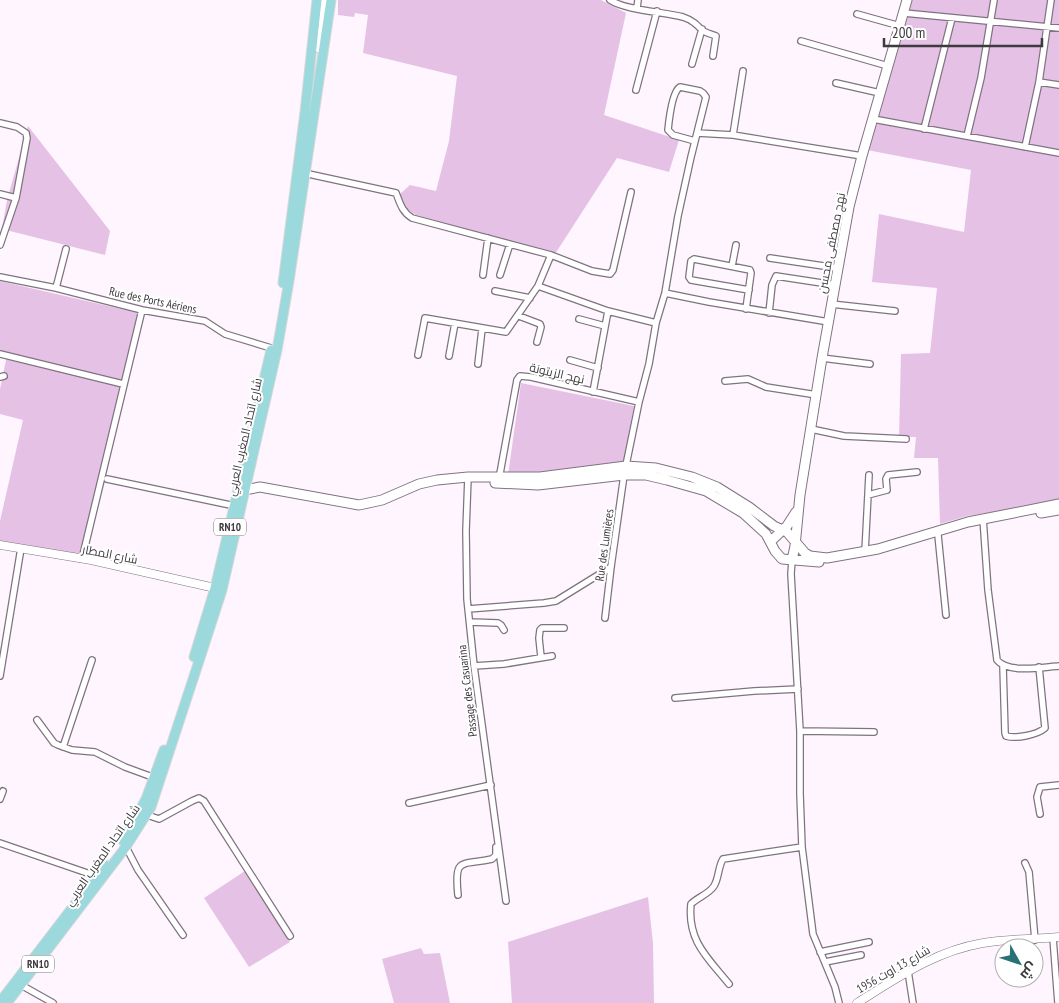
<svg xmlns="http://www.w3.org/2000/svg" width="1059" height="1003" font-family="'PT Sans Narrow',Cairo,sans-serif">
	<rect width="100%" height="100%" fill="#fef5fe"/>
	<path fill="#e5c2e5" d="M338 0H601L626 13 604 115 679 140 669 172 617 158 555 254 416 215 407 209 400 194 410 185 436 191 449 141 457 76 363 53 368 15 355 13 354 17 338 15Z
		M910 0H1059V502L967 516 940 524 938 458H914L916 437H899L901 354 930 353 937 288 872 282 879 214 964 232 971 170 867 150Z
		M28 126 110 231 105 255 2 229 7 200Z
		M0 281 143 314 86 557 0 541V521L23 420 0 414V389L7 355 0 353Z
		M521 383 634 406 623 463 551 474 508 475Z
		M245 871 290 942 249 967 204 898Z
		M648 897 653 943 654 1003H512L508 942Z
		M421 948 424 954 440 953 450 1003H394L382 959Z"/>
	<g fill="none" stroke-linecap="round" stroke-linejoin="round">
		<defs>
			<path id="minor" d="M610 0C625 10 663 12 683 17 692 20 696 24 702 30 705 33 712 34 716 36L713 56
				M637 8 638 0
				M904 13 1059 28
				M857 14 900 26
				M801 41 888 66
				M692 64 702 29
				M1039 82 1059 85
				M836 83 880 93
				M636 90 657 11
				M873 119 1059 153
				M0 123 17 127 26 133 27 138 16 198 0 245
				M924 129 952 18
				M697 133 733 135 862 156
				M733 135 743 71
				M967 136 981 78 994 0
				M1025 147 1039 82 1051 0
				M304 173 396 193C400 203 402 212 412 218L551 255 592 271 610 274 613 270 631 192
				M0 194 16 198
				M770 258 837 268
				M732 266 736 245
				M483 275 488 238
				M500 275 510 244
				M0 277 56 288 142 310 205 321 225 334 271 348
				M538 286 608 311 656 323
				M56 288 66 249
				M495 291 530 298
				M665 293 709 302 829 322
				M831 304 895 311
				M746 309 751 273 750 270 694 259 691 261 689 277 691 280 749 290
				M769 313 772 285 776 276 835 285
				M519 316 540 324 541 327 537 342
				M579 319 605 326
				M0 354 123 384
				M418 355 425 318 506 332 538 286 551 255
				M449 356 455 323
				M822 358 870 364
				M570 360 598 368
				M478 364 482 329
				M0 377 4 376
				M725 381 748 379 766 387 817 395
				M593 392 608 311
				M811 429 844 436 906 439
				M468 477 466 531 467 599 474 666 506 901
				M107 479 235 506
				M499 479 517 380 520 376 531 377 639 402
				M868 495 887 490 886 479 888 475 917 472
				M983 518 988 590 997 660C1008 674 1043 667 1059 666
				M938 535 946 615
				M865 552 869 475
				M82 559 142 310
				M792 560 791 574 800 731V794L802 847 813 934 835 987 839 1003
				M468 609 544 603 556 601 611 567
				M605 618 611 567 624 475 639 402 649 364 656 323 665 293 678 216 691 157 706 97 703 93 700 91 680 87C672 92 669 120 668 130L673 135 695 141
				M470 622 498 623 501 625 504 630
				M541 657 539 638 540 630 542 628H564
				M474 666 504 664 552 656
				M1003 666 1005 733 1006 736C1016 739 1037 735 1045 728L1039 667
				M0 676 21 548
				M675 698 754 691 798 689
				M37 720 54 743 58 745 72 750 95 752 125 767 155 778
				M800 731 874 732
				M63 747 92 660
				M0 799 3 791
				M409 803 491 785
				M144 814 159 819 192 801 199 798 204 801 290 936
				M1040 814 1037 797 1040 787 1059 785
				M0 843 96 876
				M126 847 138 870 183 935
				M1025 863 1029 872 1035 940
				M458 895C454 856 461 866 492 859L496 855V847
				M1053 938 1058 1003
				M820 952 869 942
				M825 962 861 955
				M908 971 913 1003
				M729 984C708 958 687 941 691 904 698 897 709 894 714 886 719 878 718 867 723 859L802 847
				M21 985 53 1003"/>
			<path id="tertiary" d="M320 49 325 0
				M0 545 91 560 215 588
				M857 1003C897 978 935 951 983 943 1008 938 1034 940 1059 937"/>
			<path id="secondary" d="M495 483 538 485 624 475H646L667 480 706 491 743 513 766 534 775 551 782 559 819 562
				M239 488 250 489 260 487 359 505 382 500 419 484 437 480 468 477H540L626 466 656 468 692 477 717 487 749 507 774 526 787 532 805 553 810 556 827 558 878 549 968 522 1059 504
				M1041 513 1059 510
				M771 541 787 526 796 512
				M792 560 795 546 800 495 822 358 849 207 862 156 907 0"/>
			<path id="primary" d="M283 283 305 112 317 0
				M194 657 215 588 271 350
				M123 841 146 799 164 750
				M0 1002 105 865
				M7 1003 125 848 151 807 199 661 222 590 277 350 289 281 331 0"/>
		</defs>
		<use href="#minor" stroke="#807380" stroke-width="8"/>
		<use href="#tertiary" stroke="#807380" stroke-width="9"/>
		<use href="#secondary" stroke="#807380" stroke-width="11"/>
		<use href="#primary" stroke="#d9d8d9" stroke-width="11"/>
		<use href="#minor" stroke="#fff" stroke-width="5.5"/>
		<use href="#tertiary" stroke="#fff" stroke-width="8"/>
		<use href="#secondary" stroke="#fff" stroke-width="9"/>
		<use href="#primary" stroke="#9cd9dd" stroke-width="9"/>
	</g>
	<g text-anchor="middle" dominant-baseline="central" stroke-width="4" stroke-linejoin="round" paint-order="stroke">
		<g fill="#fff" stroke="#797579" stroke-width="1">
			<rect x="214" y="518.5" width="32" height="17" rx="4"/>
			<rect x="22" y="955.5" width="32" height="17" rx="4"/>
		</g>
		<g font-size="11" font-weight="bold" fill="#3f3a3f">
			<text x="230" y="527">RN10</text>
			<text x="38" y="964">RN10</text>
		</g>
		<g font-size="12" fill="#3f3a3f" stroke="#fff">
			<text transform="translate(831 243) rotate(-79)">نهج مصطفى محسن</text>
			<text transform="translate(153 300) rotate(12)">Rue des Ports Aériens</text>
			<text transform="translate(557 373) rotate(13)">نهج الزيتونة</text>
			<text transform="translate(244 437) rotate(-77)">شارع اتحاد المغرب العربي</text>
			<text transform="translate(604 545) rotate(-82)">Rue des Lumières</text>
			<text transform="translate(110 554) rotate(11)">شارع المطار</text>
			<text transform="translate(467 691) rotate(-97)">Passage des Casuarina</text>
			<text transform="translate(102 855) rotate(-55)">شارع اتحاد المغرب العربي</text>
			<text transform="translate(893 969) rotate(-30)">شارع 13 اوت 1956</text>
		</g>
	</g>
	<g transform="translate(1019 963) rotate(130)"><circle r="24" fill="#ffffff" stroke="#b2b0b2"/>
	<path d="M0-4L9 19L0 12L-9 19Z" fill="#287276"/>
	<text y="-8" font-size="14" font-weight="bold" text-anchor="middle" fill="#3f3a3f">ش</text>
	</g>
	<path d="M884 38v8h158v-8" fill="none" stroke="#3f3a3f" stroke-width="2.5"/>
	<text x="892" y="38" font-size="15" fill="#3f3a3f" stroke="#ffffff" stroke-width="4" paint-order="stroke">200 m</text>
</svg>
